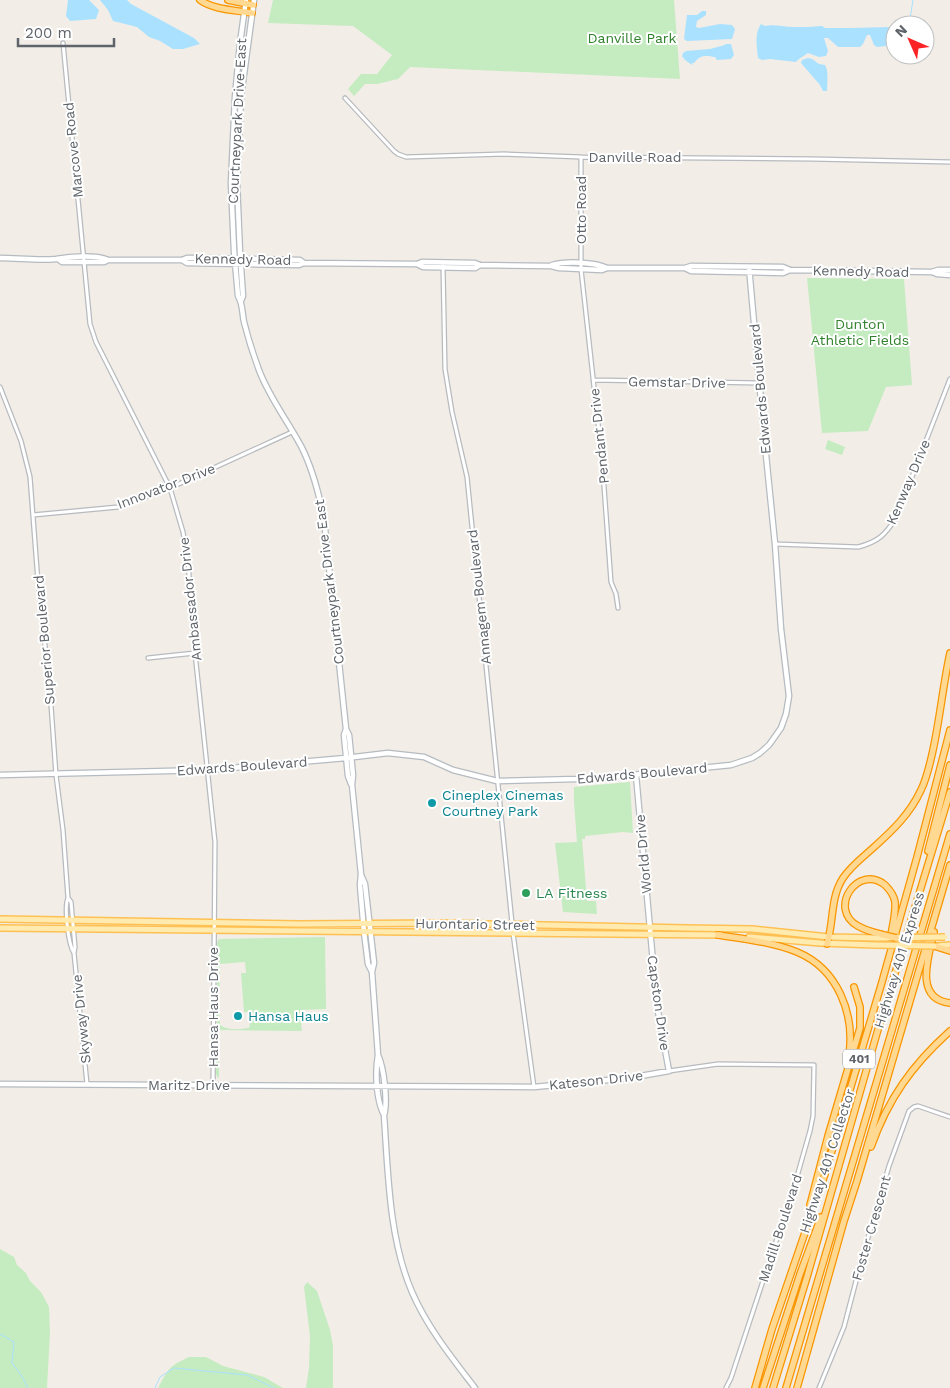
<svg xmlns="http://www.w3.org/2000/svg" width="950" height="1388" font-family="'Work Sans',sans-serif">
	<rect width="100%" height="100%" fill="#f2eee7"/>
	<path fill="#c5ebc1" d="M273 0H674L680 79 410 67 398 79 377 84H365L354 96 348 89 361 74H377L392 55 353 26 268 23Z
		M807 278 904 279 912 385 886 387 868 431 822 433Z
		M828 440 845 447 842 455 825 449Z
		M630 782 633 833 623 832 585 836V839H582L587 901H596L597 914 563 912 555 843 577 842 574 802V787Z
		M325 937 326 1009 300 1010 302 1031 219 1030V1077L218 1078 216 1074 217 1009 219 1007 220 1025C228 1031 240 1029 249 1028L252 1013 244 1012 241 973H246L245 962 220 964 219 1002 217 1000V942L219 939Z
		M0 1249 14 1257 17 1265 26 1273 30 1281 41 1292 49 1307 50 1333 47 1388H0Z
		M307 1282 317 1291 330 1330 333 1346V1388H306L309 1368 310 1336 304 1287Z
		M189 1357H206L223 1366 264 1377 283 1388H158C169 1368 168 1367 189 1357Z"/>
	<path fill="#aae1ff" d="M68 0H89L99 10 96 19 70 21 66 16Z
		M100 0H127L131 4 194 38 200 44 183 49H173L160 41 149 37 137 27 113 21 108 10Z
		M702 11H706V15L697 21 696 27 699 28 720 24 732 25 735 29 732 39 687 41 684 39 687 15H697Z
		M761 24 765 26C773 24 784 27 793 27 803 27 813 27 822 26L825 28H849L892 27 895 28V45L877 47 874 45 870 35H867L863 44 860 47H838L828 38H824L828 51 826 56 819 57 808 53C803 57 799 58 796 62L770 59 762 60 758 58C757 47 754 34 761 24Z
		M725 44H731L734 55 731 59 717 60 715 57C705 55 700 55 694 63H692V65L685 60 682 56 683 53 686 51 710 49 725 45Z
		M808 58 812 59 819 64 825 65C829 72 827 82 827 91H823L820 85 801 63 802 60Z"/>
	<g fill="none" stroke-linecap="round" stroke-linejoin="round">
		<path stroke="#aae1ff" stroke-width="1" d="M910 19 913 0
			M0 1334 14 1342 12 1363 21 1375 28 1388
			M155 1388 160 1377 174 1368 247 1375 274 1388"/>
		<defs>
			<path id="street" d="M63 43 90 324 96 342 170 488 183 532 188 562 195 653 215 842 213 1085
				M345 98 394 151 398 154 406 157 504 154 581 157 812 159 950 162
				M581 157V269L602 459 611 582 616 594 618 608
				M443 266 445 369 452 412 467 477 513 933 534 1087
				M593 380 759 383
				M0 387 21 441 30 477 38 582 50 691 56 775 63 830 68 898C64 907 68 944 74 953
				M33 515 118 507 170 488 292 432
				M775 544 858 547C878 542 885 535 896 518L950 379
				M148 658 195 653
				M68 898 71 902 75 947 74 953 87 1084
				M669 1071 718 1064 814 1065 813 1116 810 1131 794 1187 731 1378 726 1388
				M819 1388 844 1327 862 1258 889 1166 909 1111 914 1107 918 1106 950 1117"/>
			<path id="secondary" d="M246 0 240 43 235 97 231 183 234 251 238 296C243 304 242 313 244 322 248 338 253 354 259 370 269 397 287 420 301 446 313 469 319 494 324 519L346 729 349 735 353 775 352 785 361 874 360 885 364 932 368 964 372 972
				M0 258C18 258 38 261 56 259 68 257 97 254 108 260H182L187 258H201L300 260 304 263
				M58 259 62 262H104L108 260
				M182 260 187 263 299 265 304 263 417 264 422 262 475 263 480 265 551 266 559 268 602 270 607 268H685L691 271 783 273 790 270
				M417 264 423 267 475 268 480 265
				M552 265C565 261 595 262 607 268
				M685 268 691 266 783 267 790 270 932 272 938 270H950
				M932 272 937 274 950 275
				M241 301 243 296 240 253 237 183 241 97 254 0
				M346 729 344 735 348 776 351 784
				M0 775 208 770 346 758 388 753 424 757 453 770 497 781 577 779 621 776 731 765 752 758 760 753 769 745 781 728 786 714 789 696 781 629 775 544 765 445 749 267
				M361 875 365 884 374 963 372 972 378 1055C375 1072 376 1100 384 1115
				M378 1055C384 1068 388 1102 384 1115 388 1173 389 1239 412 1292 427 1327 452 1358 475 1388
				M0 1084 534 1087 629 1078 669 1071 657 1006 636 775"/>
			<path id="primary" d="M0 919 299 924 441 923 687 928 752 929 829 937 878 938
				M0 928 721 935
				M749 937 820 943 876 945
				M936 946 950 945"/>
			<path id="highway" d="M200 0C214 10 235 10 252 13
				M228 0 253 5
				M928 851 950 765
				M934 932C929 955 913 999 950 1003
				M880 934C872 932 865 930 858 926 827 909 858 863 885 885 890 890 894 895 895 902 896 914 892 928 890 940
				M718 935C744 939 772 942 797 952 838 969 855 1014 849 1055
				M827 944C834 922 830 898 843 878 851 866 863 857 873 848 892 831 910 814 921 790 927 778 930 764 933 750 940 718 943 685 950 653
				M934 946 950 951
				M871 1147C888 1099 912 1065 950 1031
				M810 1205 828 1136 860 1028V1007L854 987
				M755 1388 772 1329 825 1174 882 982 917 857 950 730
				M763 1388 800 1274 821 1217
				M773 1388 807 1277 879 1026 950 792
				M786 1388 950 834
				M797 1388 844 1221 857 1181 950 865"/>
		</defs>
		<use href="#street" stroke="#b7babf" stroke-width="5.5"/>
		<use href="#secondary" stroke="#b5bbc0" stroke-width="7"/>
		<use href="#primary" stroke="#ffc053" stroke-width="8"/>
		<use href="#highway" stroke="#f99500" stroke-width="8"/>
		<use href="#street" stroke="#fff" stroke-width="3"/>
		<use href="#secondary" stroke="#fff" stroke-width="4.5"/>
		<use href="#primary" stroke="#ffebaf" stroke-width="5"/>
		<use href="#highway" stroke="#ffd991" stroke-width="5.5"/>
		<defs>
			<path id="primary-bridge" d="M878 938 945 937
				M876 945 934 946"/>
			<path id="highway-bridge" d="M880 934 896 938"/>
		</defs>
		<use href="#primary-bridge" stroke="#ffc053" stroke-width="8" stroke-linecap="butt"/>
		<use href="#highway-bridge" stroke="#f99500" stroke-width="8" stroke-linecap="butt"/>
		<use href="#primary-bridge" stroke="#ffebaf" stroke-width="5"/>
		<use href="#highway-bridge" stroke="#ffd991" stroke-width="5.5"/>
	</g>
	<g fill="#0f9aa8" stroke="#fff" stroke-width="2">
		<circle cx="432" cy="803" r="5"/>
		<circle cx="238" cy="1016" r="5"/>
	</g>
	<circle fill="#2e9e5b" stroke="#fff" stroke-width="2" cx="526" cy="893" r="5"/>
	<g text-anchor="middle" dominant-baseline="central" stroke-width="4" stroke-linejoin="round" paint-order="stroke">
		<rect fill="#fff" stroke="#8e9296" stroke-width="1" x="843" y="1049.5" width="32" height="19" rx="4"/>
		<g font-size="12" font-weight="bold" fill="#5e6469">
			<text x="859" y="1059">401</text>
		</g>
		<g font-size="14" fill="#2f822b" stroke="#fff">
			<text x="632" y="38">Danville Park</text>
			<text x="860" y="324">Dunton<tspan x="860" dy="16">Athletic Fields</tspan></text>
		</g>
		<g font-size="14" fill="#5e6469" stroke="#fff">
			<text transform="translate(237 121) rotate(-87)">Courtneypark Drive East</text>
			<text transform="translate(73 150) rotate(-96)">Marcove Road</text>
			<text x="635" y="157">Danville Road</text>
			<text transform="translate(581 210) rotate(-90)">Otto Road</text>
			<text transform="translate(243 259) rotate(1)">Kennedy Road</text>
			<text transform="translate(861 271) rotate(1)">Kennedy Road</text>
			<text transform="translate(677 382) rotate(1)">Gemstar Drive</text>
			<text transform="translate(760 389) rotate(-95)">Edwards Boulevard</text>
			<text transform="translate(599 436) rotate(-96)">Pendant Drive</text>
			<text transform="translate(908 482) rotate(-67)">Kenway Drive</text>
			<text transform="translate(166 486) rotate(-21)">Innovator Drive</text>
			<text transform="translate(329 582) rotate(-97)">Courtneypark Drive East</text>
			<text transform="translate(479 597) rotate(-96)">Annagem Boulevard</text>
			<text transform="translate(190 599) rotate(-96)">Ambassador Drive</text>
			<text transform="translate(44 640) rotate(-95)">Superior Boulevard</text>
			<text transform="translate(242 766) rotate(-4)">Edwards Boulevard</text>
			<text transform="translate(642 773) rotate(-5)">Edwards Boulevard</text>
			<text transform="translate(643 854) rotate(-95)">World Drive</text>
			<text transform="translate(475 924) rotate(1)">Hurontario Street</text>
			<text transform="translate(899 960) rotate(-73)">Highway 401 Express</text>
			<text transform="translate(659 1003) rotate(82)">Capston Drive</text>
			<text transform="translate(213 1007) rotate(-90)">Hansa Haus Drive</text>
			<text transform="translate(81 1019) rotate(-96)">Skyway Drive</text>
			<text transform="translate(596 1080) rotate(-6)">Kateson Drive</text>
			<text x="189" y="1085">Maritz Drive</text>
			<text transform="translate(827 1161) rotate(-72)">Highway 401 Collector</text>
			<text transform="translate(780 1228) rotate(-72)">Madill Boulevard</text>
			<text transform="translate(871 1228) rotate(-74)">Foster Crescent</text>
		</g>
		<g font-size="14" fill="#0d838f" stroke="#fff" text-anchor="start">
			<text x="442" y="795">Cineplex Cinemas<tspan x="442" dy="16">Courtney Park</tspan></text>
			<text x="248" y="1016">Hansa Haus</text>
		</g>
		<g font-size="14" fill="#27864d" stroke="#fff" text-anchor="start">
			<text x="536" y="893">LA Fitness</text>
		</g>
	</g>
	<g transform="translate(910 40) rotate(315)"><circle r="24" fill="#ffffff" stroke="#bfc1c3"/>
	<path d="M0-4L9 19L0 12L-9 19Z" fill="#fc2325"/>
	<text y="-8" font-size="14" font-weight="bold" text-anchor="middle" fill="#5e6469">N</text>
	</g>
	<path d="M18 38v8h96v-8" fill="none" stroke="#5e6469" stroke-width="2.5"/>
	<text x="25" y="38" font-size="15" fill="#5e6469" stroke="#ffffff" stroke-width="4" paint-order="stroke">200 m</text>
</svg>
